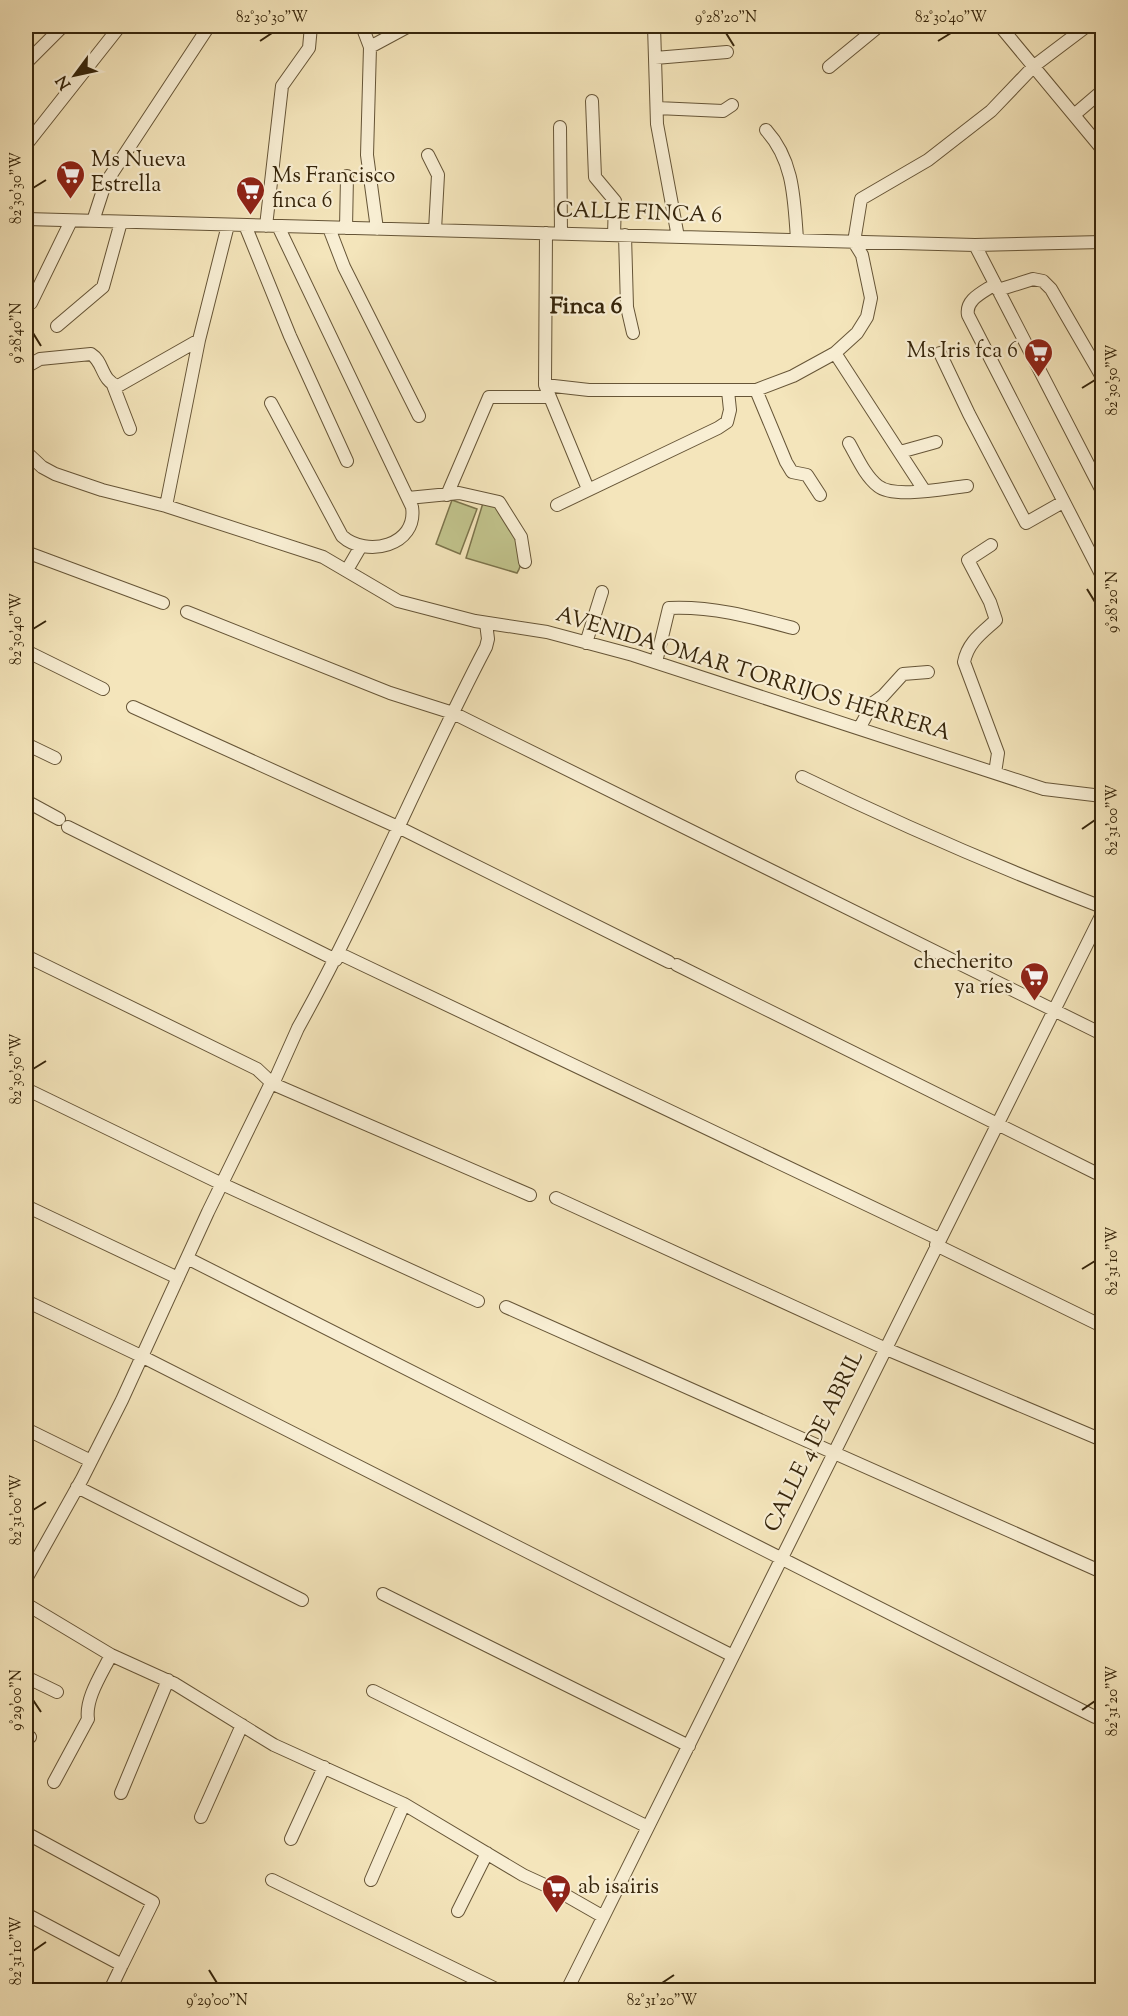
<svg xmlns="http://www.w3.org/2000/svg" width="1128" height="2016" font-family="'Sorts Mill Goudy',serif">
	<rect width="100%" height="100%" fill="#f4e5bb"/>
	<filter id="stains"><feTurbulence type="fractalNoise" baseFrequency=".00333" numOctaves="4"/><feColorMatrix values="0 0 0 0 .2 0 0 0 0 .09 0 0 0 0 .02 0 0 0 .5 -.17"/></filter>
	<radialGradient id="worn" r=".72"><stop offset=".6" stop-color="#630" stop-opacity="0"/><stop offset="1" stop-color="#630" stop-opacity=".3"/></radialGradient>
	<path fill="#c1c38c" stroke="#7c744c" stroke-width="1.5" d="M452 500 477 509 460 554 436 544Z
		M483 503C489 505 498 507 502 510 517 524 528 556 517 573L466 558Z"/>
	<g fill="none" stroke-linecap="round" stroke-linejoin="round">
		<defs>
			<path id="minor" d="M362 26 370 47
				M654 26 657 124 678 237
				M1000 26 1102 149
				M655 58 727 52
				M26 63 63 26
				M829 67 879 26
				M592 101 595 177 615 201 614 235
				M657 108 723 111 732 105
				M1074 115 1102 91
				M560 127 561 234
				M766 130C794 161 794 199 797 239
				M26 145 120 26
				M428 155 438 175 435 230
				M26 219 975 245 1102 242
				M93 221 105 184 209 26
				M245 225 290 336 347 461
				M266 226 282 86 309 48 311 26
				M329 228 344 267 419 416
				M346 228 347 176
				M377 229 367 155 370 47 409 26
				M546 233 545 385 588 489
				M625 235 627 307 633 333
				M975 245 1102 491
				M995 284C984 292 965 299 968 315L1102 576
				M998 290 1033 279 1043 281 1051 289 1102 377
				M31 303 71 221
				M57 326 103 287 121 222
				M835 353 924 490
				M940 353 969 414 1026 523 1063 502
				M26 367 40 359 91 354C104 362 101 381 118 386L199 340
				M113 385 130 429
				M545 385 589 390H756L793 376 835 353 857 333 867 317 871 298 862 255 854 242 861 199 928 160 991 111 1034 66 1087 26
				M756 390 786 462 792 472 807 475 820 495
				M271 403 342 536C366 558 418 546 412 507L278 226
				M849 443C857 457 865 476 878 486 894 499 946 488 967 486
				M26 452 42 467 55 474 102 490 166 506 323 557 398 601 475 621 547 632 633 655 1044 789 1102 796
				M900 452 936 442
				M447 495 489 397H548
				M408 498 459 493 499 502 521 537 525 562
				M557 505 718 428 727 422 730 410 728 391
				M166 506 199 340 228 225
				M991 545 968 560 990 602 996 620C982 633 968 642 964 662L998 753 995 773
				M26 552 163 603
				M347 570 361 546
				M187 612 390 693 453 713 1102 1034
				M586 643 602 592
				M26 651 103 689
				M656 662 669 608C712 606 752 617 793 628
				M133 707 400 828 669 962
				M860 727 873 703 883 696 903 674 928 672
				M26 744 55 758
				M802 777C901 825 1000 868 1102 907
				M26 801 59 819
				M68 827 336 960
				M338 953 939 1239 936 1245 1102 1326
				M26 956 257 1069 273 1084 530 1195
				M677 965 1102 1176
				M26 1089 222 1184 478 1301
				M556 1198 884 1348 1102 1440
				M26 1206 178 1278
				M187 1258 1095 1717
				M26 1301 141 1356 733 1656
				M506 1307 1102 1572
				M26 1429 91 1461
				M77 1487 302 1600
				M26 1579 82 1479 122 1400 208 1212 271 1083 273 1084 298 1028C367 904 420 773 486 647L488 639 486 623
				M383 1594 689 1746
				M26 1604 111 1655 175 1684 274 1745 404 1804 523 1875 560 1892 602 1916
				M26 1677 57 1692
				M373 1691 648 1827
				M26 1735 30 1737
				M54 1782 88 1719C85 1699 101 1675 111 1655
				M121 1793 168 1680
				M201 1817 242 1725
				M26 1833 153 1902 122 1965 26 1914
				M291 1839 324 1767
				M272 1880 498 1990
				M371 1880 404 1804
				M458 1911 487 1853
				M110 1990 122 1965
				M567 1990 1102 914"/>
		</defs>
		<use href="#minor" stroke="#665537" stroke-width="14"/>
		<use href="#minor" stroke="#f8eed3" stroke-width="12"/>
	</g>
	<path fill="none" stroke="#36250b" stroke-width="2" d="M726 33 734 46M260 41 272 33M938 41 951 33M33 188 46 180M33 333 41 346M1082 388 1095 380M1087 589 1095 602M33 629 46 621M1082 829 1095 820M33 1069 46 1061M1082 1269 1095 1261M33 1510 46 1502M33 1700 41 1712M1082 1710 1095 1701M33 1951 46 1942M209 1970 217 1983M662 1983 674 1975"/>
	<defs>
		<symbol id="supermarket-pin" viewBox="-11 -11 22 30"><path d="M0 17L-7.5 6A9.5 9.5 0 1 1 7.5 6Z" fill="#8f2418" stroke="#f8eed3"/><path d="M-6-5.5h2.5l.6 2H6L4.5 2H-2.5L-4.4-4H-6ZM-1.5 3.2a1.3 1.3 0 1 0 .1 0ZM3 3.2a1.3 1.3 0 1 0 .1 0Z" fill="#fff"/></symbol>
	</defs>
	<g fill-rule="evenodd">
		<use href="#supermarket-pin" x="54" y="158" width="33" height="45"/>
		<use href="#supermarket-pin" x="234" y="174" width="33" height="45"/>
		<use href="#supermarket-pin" x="1022" y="336" width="33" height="45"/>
		<use href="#supermarket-pin" x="1018" y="960" width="33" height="45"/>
		<use href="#supermarket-pin" x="540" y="1872" width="33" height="45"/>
	</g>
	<g text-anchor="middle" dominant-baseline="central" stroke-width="4.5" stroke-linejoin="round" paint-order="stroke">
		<g font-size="22" fill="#36250b" stroke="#f8eed3" text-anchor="start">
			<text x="91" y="161">Ms Nueva<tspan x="91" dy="25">Estrella</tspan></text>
			<text x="272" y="177">Ms Francisco<tspan x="272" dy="25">finca 6</tspan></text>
			<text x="1018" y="352" text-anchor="end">Ms Iris fca 6</text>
			<text x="1013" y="963" text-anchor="end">checherito<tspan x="1013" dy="25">ya ríes</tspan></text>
			<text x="578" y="1888">ab isairis</text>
		</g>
		<g font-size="22" fill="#36250b" stroke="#f8eed3">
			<text transform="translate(639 214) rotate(2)">CALLE FINCA 6</text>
			<text transform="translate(753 675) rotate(17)">AVENIDA OMAR TORRIJOS HERRERA</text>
			<text transform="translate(815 1442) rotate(-64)">CALLE 4 DE ABRIL</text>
		</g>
		<g font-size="24" font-weight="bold" fill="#36250b" stroke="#f8eed3">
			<text x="586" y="307">Finca 6</text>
		</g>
	</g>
	<rect width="1128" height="2016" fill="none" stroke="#f4e5bb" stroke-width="66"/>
	<g transform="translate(75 75) rotate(237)" stroke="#f8eed3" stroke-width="4.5" paint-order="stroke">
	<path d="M0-4.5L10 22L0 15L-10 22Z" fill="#36250b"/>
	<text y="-9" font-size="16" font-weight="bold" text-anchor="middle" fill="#36250b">N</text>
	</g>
	<rect x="33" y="33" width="1062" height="1950" fill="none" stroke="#36250b" stroke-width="2"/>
	<g font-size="15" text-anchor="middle" fill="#36250b">
		<text x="272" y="22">82°30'30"W</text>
		<text x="726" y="22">9°28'20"N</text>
		<text x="951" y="22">82°30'40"W</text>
		<text transform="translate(16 188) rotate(-90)" y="5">82°30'30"W</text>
		<text transform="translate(16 333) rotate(-90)" y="5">9°28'40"N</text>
		<text transform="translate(1112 380) rotate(-90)" y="5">82°30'50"W</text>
		<text transform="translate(1112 602) rotate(-90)" y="5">9°28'20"N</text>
		<text transform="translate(16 629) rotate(-90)" y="5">82°30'40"W</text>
		<text transform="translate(1112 820) rotate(-90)" y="5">82°31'00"W</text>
		<text transform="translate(16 1069) rotate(-90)" y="5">82°30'50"W</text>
		<text transform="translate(1112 1261) rotate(-90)" y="5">82°31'10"W</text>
		<text transform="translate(16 1510) rotate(-90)" y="5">82°31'00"W</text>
		<text transform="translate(16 1700) rotate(-90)" y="5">9°29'00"N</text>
		<text transform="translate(1112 1701) rotate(-90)" y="5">82°31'20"W</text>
		<text transform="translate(16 1951) rotate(-90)" y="5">82°31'10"W</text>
		<text x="217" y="2005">9°29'00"N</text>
		<text x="662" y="2005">82°31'20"W</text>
	</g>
	<rect width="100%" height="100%" filter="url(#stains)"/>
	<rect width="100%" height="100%" fill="url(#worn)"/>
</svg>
